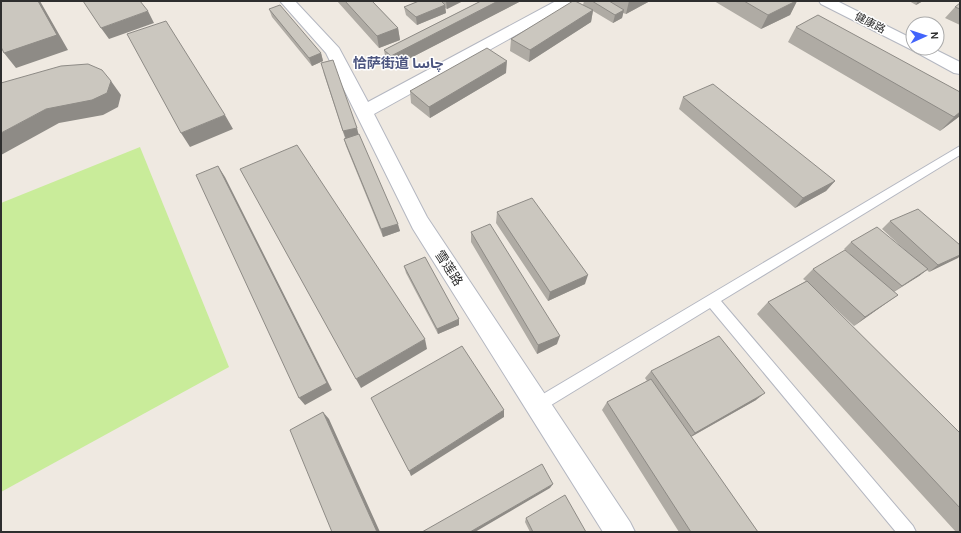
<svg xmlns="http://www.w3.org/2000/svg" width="961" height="533" font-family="Karla,'Noto Sans Arabic','Noto Sans SC',sans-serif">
	<rect width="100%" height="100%" fill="#efe9e1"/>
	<path fill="#c9ec9a" d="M140 147 229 367 1 492V203Z"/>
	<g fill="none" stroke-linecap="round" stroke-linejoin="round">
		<defs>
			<path id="lane" d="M960 146V155L721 301 913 526 916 532H896L710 308 543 410 538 412 533 410 530 405 533 400Z"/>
			<path id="street" d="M280 1H295L339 48 368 102 556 1H574L572 4 374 114 427 217 630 522 635 532H603L413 229 326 53Z"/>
			<path id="secondary" d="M819 1H837L913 39V48H932L960 62V74L954 73 912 50 821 4Z"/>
		</defs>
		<use href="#lane" stroke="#b4b7c1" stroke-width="2"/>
		<use href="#street" stroke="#b4b7c1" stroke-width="2"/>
		<use href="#secondary" stroke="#b4b7c1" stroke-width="2"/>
		<use href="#lane" fill="#fff" fill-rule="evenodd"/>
		<use href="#street" fill="#fff" fill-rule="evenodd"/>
		<use href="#secondary" fill="#fff" fill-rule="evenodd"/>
	</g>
	<path fill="#afaba4" d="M337 1H372L398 28 400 40 379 48Z
		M419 1H463L447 9 445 8 446 13 417 25 406 15 404 7Z
		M481 1H521L393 67 386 61 384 50Z
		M584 1H650L626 14 623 13 622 18 613 23 593 11 591 22 529 62 510 51 511 39 583 5Z
		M714 1H797L790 15 761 29Z
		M909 1H923L916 5Z
		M960 3V25L945 18 955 7Z
		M269 9 321 53 323 61 312 66 272 17Z
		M796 27 960 116 940 131 788 42Z
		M323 71 358 134 400 231 383 237 346 146 344 139 345 138Z
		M506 73 430 118 411 103 410 91Z
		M683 97 835 181 826 191 795 208 679 109Z
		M497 212 585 284 548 301 496 223Z
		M890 221 960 245V256L929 272 927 270 919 276 894 292 898 295 854 326 820 294 960 433V532H956L757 314 768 302 806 281 803 279 813 269 850 254 844 249 851 242 906 251 882 229Z
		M471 232 557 344 537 354 471 242Z
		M404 266 459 325 438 334 406 273Z
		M651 371 756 400 691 437 758 532H679L602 410 607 402 647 381 645 378Z
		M526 518 586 532H530L525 522Z"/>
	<path fill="#8e8b86" d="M38 1H40L68 50 16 68 4 53Z
		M446 1H463L447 9Z
		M498 1H521L393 67 391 56Z
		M629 1H650L626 14Z
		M796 1H797L790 15 761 29 768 15Z
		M918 1H923L916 5Z
		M445 5 446 13 417 25 416 17Z
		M593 10 591 22 529 62 530 50Z
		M624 10 622 18 613 23 615 15Z
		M148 11 154 23 109 39 101 28Z
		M398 28 400 40 379 48 377 36Z
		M321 53 323 61 312 66 309 58Z
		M507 61 506 73 430 118 429 107Z
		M111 81 121 95 118 107 103 115 59 123 1 155V133L46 109Z
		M960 112V116L940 131 954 117Z
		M225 115 233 129 190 147 181 133Z
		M357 128 359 136 346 139 343 131Z
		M218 166 225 177 332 390 305 405 299 398Z
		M835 181 826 191 795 208 803 198Z
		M398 224 400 231 383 237 381 229Z
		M960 255V256L958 258 929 272 938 265Z
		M928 269 919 276 893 292 902 286Z
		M588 275 585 284 548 301 550 292Z
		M898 295 885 304 854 326 865 317Z
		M459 319V325L438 334 437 329Z
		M560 336 557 344 537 354 538 345Z
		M425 339 427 349 361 388 356 379Z
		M765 393 756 400 687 439 695 433Z
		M504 410V417L411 476 409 471Z
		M323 412 329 419 380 532H377Z
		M553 484 550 488 475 532H470Z"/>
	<path fill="#cbc7bf" stroke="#8e8b86" d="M1 1H38L57 35 4 53 1 47Z
		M83 1H140L148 11 101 28Z
		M345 1H372L398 28 377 36Z
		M419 1H441L445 5 416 17 404 7Z
		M481 1H498L391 56 384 50Z
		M573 1H575L593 10 530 50 511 39Z
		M592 1H609L624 10 615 15Z
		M744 1H796L768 15Z
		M960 3V9L955 7Z
		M280 5 321 53 309 58 269 9Z
		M818 15 960 92V112L954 117 796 27Z
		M166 21 225 115 181 133 127 34Z
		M487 48 507 61 429 107 410 91Z
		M333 60 357 128 343 131 321 63Z
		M88 64 102 70 111 81 107 93 92 100 46 109 1 133V83L61 66Z
		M713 84 835 181 803 198 683 97Z
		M359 134 398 224 381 229 344 139Z
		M297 145 425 339 356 379 240 169Z
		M218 166 327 383 299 398 196 175Z
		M532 198 588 275 550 292 497 212Z
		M918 209 960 245V255L938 265 890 221Z
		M490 224 560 336 538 345 471 232Z
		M877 227 928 269 902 286 851 242Z
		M845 250 898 295 865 317 813 269Z
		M425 257 459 319 437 329 404 266Z
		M807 281 960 433V508L768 302Z
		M719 336 765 393 695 433 651 371Z
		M462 346 504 410 409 471 371 398Z
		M651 379 758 532H691L607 402Z
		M323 412 377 532H332L290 430Z
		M542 464 553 484 470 532H422Z
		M565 495 586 532H533L526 518Z"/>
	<g text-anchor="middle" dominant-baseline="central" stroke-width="3" stroke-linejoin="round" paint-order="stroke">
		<g font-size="11" fill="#2e2e2e" stroke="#fff">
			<text transform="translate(870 23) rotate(27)">健康路</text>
		</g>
		<g font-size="13" fill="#2e2e2e" stroke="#fff">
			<text transform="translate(449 268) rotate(57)">雪莲路</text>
		</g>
		<g font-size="14" font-weight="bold" fill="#4d5680" stroke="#fff">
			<text x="398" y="63">恰萨街道 چاسا</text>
		</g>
	</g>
	<rect width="961" height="533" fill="none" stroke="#2e2e2e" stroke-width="4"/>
	<g transform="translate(925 36) rotate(87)"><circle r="19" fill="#ffffff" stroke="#ababab"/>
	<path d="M0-3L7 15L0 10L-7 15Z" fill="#4264fb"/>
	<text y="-6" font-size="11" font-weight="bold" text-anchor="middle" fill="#2e2e2e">N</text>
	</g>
</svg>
